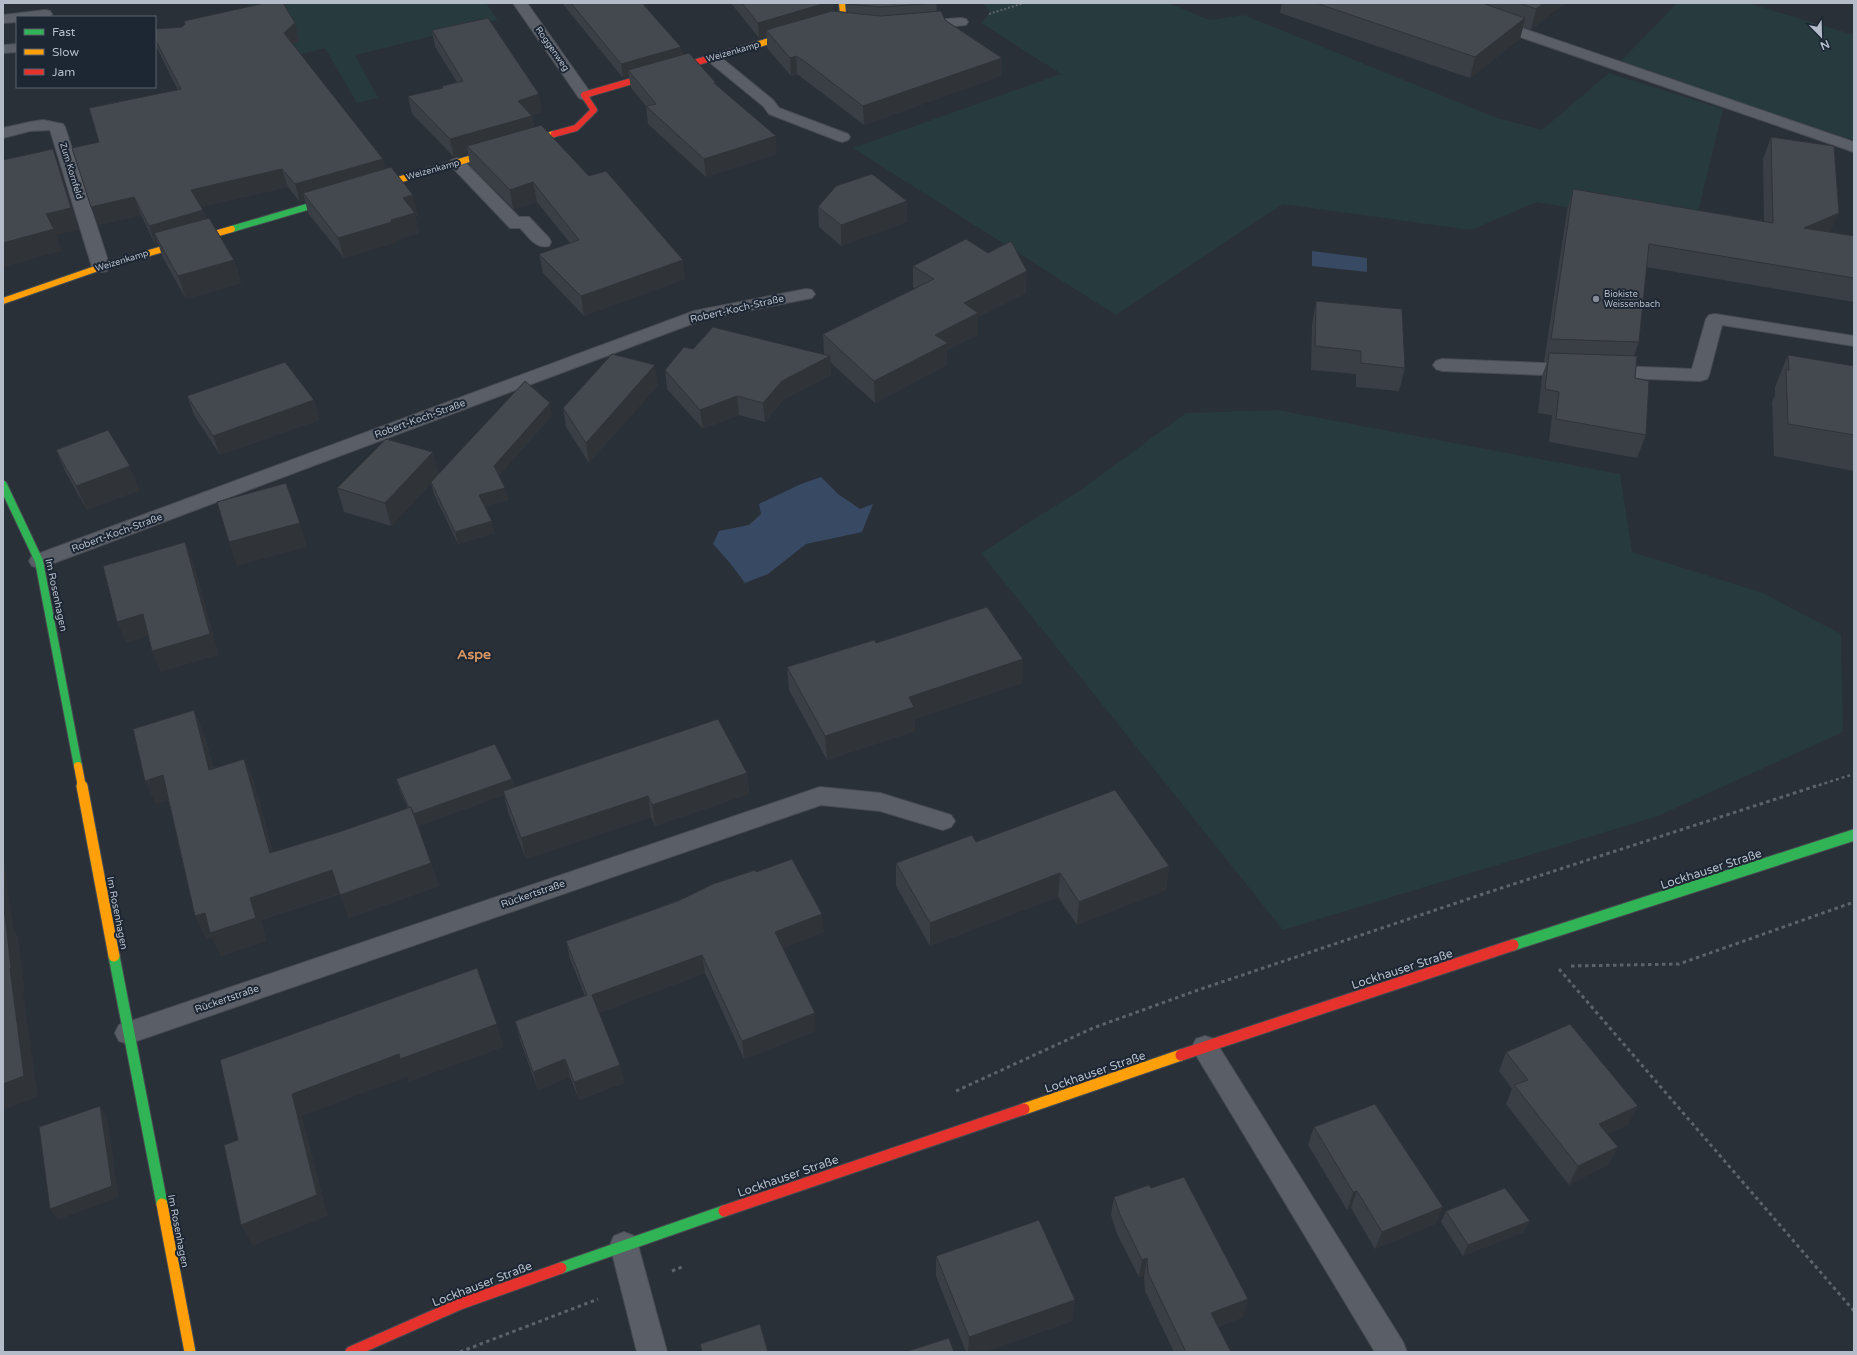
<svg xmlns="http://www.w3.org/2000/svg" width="1857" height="1355" font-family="'Varela Round',sans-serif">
	<rect width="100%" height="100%" fill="#2a3038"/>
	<path fill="#273a3e" d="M248 3H486L498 20 355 55 378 98 357 103 325 48 268 63Z
		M983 3H1169L1209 20 1244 15 1497 118 1542 130 1609 73 1723 109 1694 229 1537 202 1471 230 1283 204 1116 315 853 148 1058 75H1063L981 23 990 13Z
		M1677 3H1748L1854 35V140L1620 62Z
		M1277 410 1620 474 1632 552 1763 593 1841 634 1843 732 1658 816 1283 930 981 553 1082 489 1186 413Z"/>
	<path fill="#384963" d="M1312 251 1367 258V272L1312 266Z
		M821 477 838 494 860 509 873 504 862 532 806 544 768 574 745 583 730 563 713 544 719 531 749 525 761 514 759 504 801 484Z"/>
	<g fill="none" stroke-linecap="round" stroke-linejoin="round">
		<defs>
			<path id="lane" d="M1428 3H1449L1854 142V152L1430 6Z
				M961 18 966 19 968 22 966 25 919 29 914 28 912 25 914 22 919 21Z
				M17 44V52L3 53V45Z
				M457 158 463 160 519 217H529L549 238 551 242 549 246C535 249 529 237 520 228H510L451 166 449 163 451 160Z
				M1715 314 1854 336V346L1722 325 1709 375 1707 379 1700 381 1442 371 1436 369 1433 365 1436 361 1442 359 1692 369 1706 319 1709 315Z
				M1205 1036 1214 1039 1403 1342 1407 1352H1375L1196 1055 1192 1047 1196 1039Z
				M624 1232 634 1236 638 1245 667 1352H637L610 1245 614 1236Z"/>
			<path id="street" d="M513 3H527L592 95 589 98 584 100 579 98Z
				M45 10 50 11 52 14 50 17H17V22L3 23V15Z
				M713 54 718 55 773 100 779 108 848 134 850 137 848 140 842 142 836 140 769 114 763 106 708 61 706 58 708 55Z
				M43 120 63 124 65 127 110 267 107 271 101 272 95 271 92 267 50 130 30 131 3 138V128L30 122Z
				M806 289 812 290 815 294 812 298 705 319 46 566 39 568 32 566 29 561 32 556 694 311Z
				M820 787 880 793 951 815 955 821 951 827 943 830 880 811 821 805 128 1044 119 1041 115 1033 119 1025 128 1022Z"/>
			<path id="fast-far2" d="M232 229 334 199"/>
			<path id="fast-far1" d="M3 485 39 561 78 766"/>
			<path id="fast" d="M1513 945 1854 835
				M114 956 162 1204
				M561 1268 724 1211"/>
			<path id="slow-far2" d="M742 49 831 23 843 14 842 3
				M371 188 554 134
				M3 301 101 267 232 229"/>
			<path id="slow-far1" d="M78 766 82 787"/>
			<path id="slow" d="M82 786 114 956
				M1024 1109 1181 1055
				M162 1204 190 1352"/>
			<path id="jam-far1" d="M554 134 576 128 594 110 584 95 742 49"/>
			<path id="jam" d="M1181 1055 1513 945
				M724 1211 1024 1109
				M351 1352 460 1304 561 1268"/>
		</defs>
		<use href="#lane" stroke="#484c53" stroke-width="2"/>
		<use href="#street" stroke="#484c53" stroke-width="2"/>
		<use href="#fast-far2" stroke="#484c53" stroke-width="8"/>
		<use href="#fast-far1" stroke="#484c53" stroke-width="10"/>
		<use href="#fast" stroke="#484c53" stroke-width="13"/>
		<use href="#slow-far2" stroke="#484c53" stroke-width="8"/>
		<use href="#slow-far1" stroke="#484c53" stroke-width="10"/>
		<use href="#slow" stroke="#484c53" stroke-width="13"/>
		<use href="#jam-far1" stroke="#484c53" stroke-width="8"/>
		<use href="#jam" stroke="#484c53" stroke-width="13"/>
		<path stroke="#5d636a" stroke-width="2" stroke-dasharray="2 2" stroke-linecap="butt" d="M989 14 1024 3"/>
		<path stroke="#5d636a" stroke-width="2.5" stroke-dasharray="3 3" stroke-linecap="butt" d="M1813 787 1854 774"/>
		<path stroke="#5d636a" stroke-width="3" stroke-dasharray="3.5 3.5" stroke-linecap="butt" d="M1571 966 1679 964 1854 902
			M1559 969 1854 1311
			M956 1091 1093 1028 1198 990 1483 894 1816 786
			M672 1271 682 1267
			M460 1352 598 1299"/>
		<use href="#lane" fill="#5a5e66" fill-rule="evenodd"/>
		<use href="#street" fill="#5a5e66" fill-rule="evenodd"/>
		<use href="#fast-far2" stroke="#30b455" stroke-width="6"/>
		<use href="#fast-far1" stroke="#30b455" stroke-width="8"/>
		<use href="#fast" stroke="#30b455" stroke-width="11"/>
		<use href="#slow-far2" stroke="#ff9f0a" stroke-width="6"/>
		<use href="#slow-far1" stroke="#ff9f0a" stroke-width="8"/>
		<use href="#slow" stroke="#ff9f0a" stroke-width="11"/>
		<use href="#jam-far1" stroke="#e5322d" stroke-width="6"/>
		<use href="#jam" stroke="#e5322d" stroke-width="11"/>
	</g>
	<path fill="#3a3f45" d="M562 3H653L644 5 681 47 682 55 716 83V85L777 154 706 177 648 124 646 106 631 88 629 76 623 78Z
		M731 3H834V11L846 12V4L936 3 937 11 945 20 1002 58 1001 76 864 125 805 80 797 74 791 76 767 48V36L759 38Z
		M1282 3H1565L1531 30 1523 27 1520 39 1470 78 1280 13Z
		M155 29 299 40 293 45 383 159 385 169 418 215 415 216 419 233 396 240 397 242 344 258 308 213 305 200 300 202 288 187 201 207 203 210 206 218 234 260 241 283 186 299 162 256 158 243 155 244 141 215 98 225 91 207 99 142 178 90 156 46Z
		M432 30 542 112 532 115 534 127 685 279 584 316 543 273 539 254 570 243 537 202 513 209 470 165 468 153 454 157 412 114 408 96 442 88V86L457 82 435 47Z
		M1771 137 1831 233 1854 236V302L1646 267 1639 342 1634 356 1635 378 1646 435 1637 458 1549 442 1552 415 1538 413 1542 376 1547 362H1544L1567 211 1573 189 1764 222 1763 159Z
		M818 207 907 222 841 246 819 227Z
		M913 266 1026 293 978 317V335L947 350V365L875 403 830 362 831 375 783 400 765 422 739 415 703 429 667 389 665 370 693 349 824 354 823 334 915 289 913 287Z
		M1316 301 1405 368 1399 391 1356 387V374L1311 370 1312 325Z
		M1788 355 1854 366V471L1774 456 1772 402 1775 395V387Z
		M658 385 589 463 566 427 563 408Z
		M187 396 314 400 319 420 220 455 194 415Z
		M552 416 499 475 505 488 508 500 485 506 495 533 458 544 434 494 431 484 391 526 344 512 337 488 438 474Z
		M56 450 140 490 87 510 66 473Z
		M876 643 1022 683 915 719V731L827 760 789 690 787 667Z
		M204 733 213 768 244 759 254 782 273 852 339 832 408 809 400 791 396 779H512L514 787 747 773 749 794 655 826 651 817 526 859 508 812 504 795 418 826 439 886 349 918 340 894 261 920 266 941 221 956 212 937 206 939 168 800 156 804 145 781Z
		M976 842 1169 866 1166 890 1077 925 1058 897 930 946 896 886V863Z
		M756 872 824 932 783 948 816 1031 744 1059 705 973 599 1013 620 1065 624 1083 579 1100 570 1077 538 1090 520 1040 515 1021 585 996 570 959 566 941Z
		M1506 1052 1628 1125 1607 1134 1618 1147 1608 1165 1569 1185 1506 1104 1512 1089 1499 1071Z
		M1314 1127 1443 1207 1435 1224 1375 1249 1351 1208 1347 1210 1308 1145Z
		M1151 1188 1243 1317 1218 1327 1231 1352H1174L1145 1291 1144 1276 1139 1277 1117 1234 1111 1215 1114 1197Z
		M1446 1211 1524 1232 1463 1256 1441 1222Z
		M936 1256 1072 1321 984 1352H966L936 1276Z"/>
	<path fill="#303338" d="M635 3H653L635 7Z
		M826 3H834V12L766 30 767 36 759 38 758 23Z
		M1544 3H1565L1531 30 1536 9Z
		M1525 18 1520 39 1470 78 1475 57Z
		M295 23 299 40 288 50 284 33Z
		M681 47 682 60 628 70 629 76 623 78 621 64Z
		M796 56 797 74 791 76 790 58Z
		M1002 58 1001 76 864 125 863 106Z
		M539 94 542 112 527 117 532 116 535 134 467 146 468 153 454 157 450 139 518 101Z
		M776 136 777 154 706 177 704 159Z
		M53 149 61 170 79 230 56 235 62 251 3 267V243L46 214Z
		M383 159 387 177 303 193 305 200 300 202 295 184Z
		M282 169 288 187 197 208 191 190Z
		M533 182 537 202 513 209 510 190Z
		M413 195 418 215 415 216 419 233 396 240 397 242 344 258 338 238 391 220 403 198Z
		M134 197 141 215 98 225 91 207Z
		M907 201V222L841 246V225Z
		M203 210 209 228 154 233 158 243 155 244 149 226Z
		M1839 213 1829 235 1804 228Z
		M234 260 241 283 186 299 178 276Z
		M683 260 685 279 584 316 581 296Z
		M1027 271 1026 293 978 317V335L947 350V365L875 403 874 381 935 335 964 303Z
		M830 356 831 375 783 400 765 422 763 403 782 381Z
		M655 365 658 385 589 463 586 443Z
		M737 396 739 415 703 429 700 410Z
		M314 400 319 420 220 455 213 436Z
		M550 403 552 416 496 478 494 466Z
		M433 452 439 476 431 482V484L391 526 385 503Z
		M130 466 140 490 87 510 76 486Z
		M505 488 508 500 482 507 479 495Z
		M492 521 495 533 458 544 455 532Z
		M300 523 307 547 237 566 229 542Z
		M185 542 194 563 219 655 161 672 152 651Z
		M143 614 152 635 126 643 117 622Z
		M1023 659 1022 683 915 719V731L827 760 825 736 909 697Z
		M194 710 204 733 219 793 209 770Z
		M244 759 254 782 280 876 270 853Z
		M747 773 749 794 655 826 652 805Z
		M163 775 174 799 156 804 145 781Z
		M512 779 515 791H503L504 795 415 827 412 815Z
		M648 796 651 817 526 859 521 838Z
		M3 856 14 931 18 937 25 990 23 991 38 1097 3 1110V1084L10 969 3 917Z
		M431 863 439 886 349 918 340 895Z
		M1169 866 1166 890 1077 925 1079 902Z
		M332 870 341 893 261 920 266 941 221 956 212 937 206 939 195 916Z
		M1060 873 1058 897 930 946V923Z
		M822 914 824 932 777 951 775 932Z
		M702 955 705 973 596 1014 592 995Z
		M815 1013 816 1031 744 1059 742 1041Z
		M497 1024 504 1047 409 1082 407 1077 302 1116 328 1216 253 1246 241 1225 292 1094 399 1054Z
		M565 1059 570 1077 538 1090 533 1072Z
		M620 1065 624 1083 579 1100 574 1082Z
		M100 1106 107 1117 119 1197 58 1220 50 1209Z
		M1638 1106 1628 1125 1589 1142 1599 1124Z
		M1618 1147 1608 1165 1569 1185 1578 1166Z
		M1357 1191 1351 1208 1347 1210 1353 1192Z
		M1443 1207 1435 1224 1375 1249 1382 1232Z
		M1530 1221 1524 1232 1463 1256 1468 1245Z
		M1147 1258 1144 1276 1139 1277 1142 1260Z
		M1248 1299 1243 1317 1206 1331 1211 1313Z
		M1075 1300 1072 1321 984 1352H968L969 1337Z"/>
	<path fill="#444950" stroke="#303338" d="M265 3H283L295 23 284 33 383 159 295 184 282 169 191 190 203 210 149 226 134 197 91 207 72 148 99 142 89 108 181 89 155 39V29L182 27 185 24 184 21Z
		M571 3H642L681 47 621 64Z
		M742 3H826L758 23Z
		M847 3H937L881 7 846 4Z
		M1316 3H1482L1525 18 1475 57Z
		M1519 3H1544L1536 9Z
		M832 11 881 16 941 11 945 20 1002 58 863 106 804 61 796 56 790 58 766 30Z
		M488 18 539 94 518 101 532 116 450 139 408 96 443 88 442 86 463 81 432 30Z
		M689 53 716 83H714L776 136 704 159 646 106 656 104 628 70Z
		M541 125 589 176 606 171 683 260 581 296 539 254 579 240 533 182 510 190 467 146Z
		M1771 137 1834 146 1839 213 1804 228 1854 236V278L1649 244 1639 342 1551 339 1573 189 1773 223Z
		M53 149 71 208 46 214 54 229 3 243V160Z
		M391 167 413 195 403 198 415 213 391 220 392 222 338 238 303 193Z
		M872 174 907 201 841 225 818 207 836 186Z
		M209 218 234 260 178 276 154 233Z
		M966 239 988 253 1011 241 1027 271 964 303 978 313 935 335 948 343 874 381 823 334 934 279 913 266Z
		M1316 301 1402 309 1405 368 1361 363V351L1315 346Z
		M713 327 830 356 782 381 763 403 737 396 700 410 665 370 684 347 693 349Z
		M1549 353 1637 356 1635 378 1649 381 1646 435 1556 419 1559 392 1545 389Z
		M612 354 655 365 586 443 563 408Z
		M1788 355 1854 366V435L1788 424 1786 369 1789 370Z
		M285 362 314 400 213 436 187 396Z
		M525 381 550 403 494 466 505 488 479 495 492 521 455 532 431 482Z
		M108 430 130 466 76 486 56 450Z
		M386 439 433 452 385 503 337 488Z
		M286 483 300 523 229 542 217 502Z
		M185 542 210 634 152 651 143 614 117 622 103 566Z
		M987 607 1023 659 909 697 914 707 825 736 787 667 874 640 876 643Z
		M194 710 209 770 244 759 270 853 339 832 411 807 431 863 340 895 332 870 250 898 256 918 210 933 205 913 195 916 163 775 145 781 133 729Z
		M718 719 747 773 652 805 648 796 521 838 503 791Z
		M495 744 512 779 413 814 411 807 409 808 396 779Z
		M1115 790 1169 866 1079 902 1060 873 930 923 896 863 972 835 976 842Z
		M792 859 822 914 775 932 815 1013 742 1041 702 955 592 995 620 1065 574 1082 565 1059 533 1072 515 1021 587 995 566 941 678 901 713 884 755 870 756 872Z
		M3 915H5L11 968 10 969 24 1076 3 1084Z
		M477 968 497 1024 400 1059 399 1054 292 1094 317 1195 241 1225 224 1145 238 1140 220 1060Z
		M1570 1024 1638 1106 1599 1124 1618 1147 1578 1166 1514 1085 1528 1080 1506 1052Z
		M1375 1104 1443 1207 1382 1232 1357 1191 1353 1192 1314 1127Z
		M100 1106 112 1186 50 1209 39 1127Z
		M1184 1177 1248 1299 1211 1313 1231 1352H1186L1148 1273 1147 1258 1142 1260 1120 1215 1114 1197 1149 1185 1151 1188Z
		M1505 1188 1530 1221 1468 1245 1446 1211Z
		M1039 1220 1075 1300 969 1337 936 1256Z
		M760 1324 768 1352H702L700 1344Z
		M949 1338 954 1352H905Z"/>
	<circle fill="#848b96" stroke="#1d2633" stroke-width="1.5" cx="1596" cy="299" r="4"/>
	<g text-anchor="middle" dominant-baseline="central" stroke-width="4" stroke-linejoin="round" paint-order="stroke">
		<g font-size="9" fill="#b4bcc9" stroke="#1d2633">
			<text transform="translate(552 49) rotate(55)">Roggenweg</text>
			<text transform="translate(733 52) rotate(-16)">Weizenkamp</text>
			<text transform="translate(433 170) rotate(-16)">Weizenkamp</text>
			<text transform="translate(71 171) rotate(73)">Zum Kornfeld</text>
			<text transform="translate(122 261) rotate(-17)">Weizenkamp</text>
		</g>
		<g font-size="9" fill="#b4bcc9" stroke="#1d2633" text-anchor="start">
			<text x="1604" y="294">Biokiste<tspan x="1604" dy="10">Weissenbach</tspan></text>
		</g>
		<g font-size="10" fill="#b4bcc9" stroke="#1d2633">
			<text transform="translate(737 309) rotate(-13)">Robert-Koch-Straße</text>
			<text transform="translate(420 419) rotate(-20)">Robert-Koch-Straße</text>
			<text transform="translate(117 533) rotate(-20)">Robert-Koch-Straße</text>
			<text transform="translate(56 595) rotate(78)">Im Rosenhagen</text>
			<text transform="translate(533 894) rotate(-19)">Rückertstraße</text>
			<text transform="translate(117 913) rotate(79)">Im Rosenhagen</text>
			<text transform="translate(227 999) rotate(-19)">Rückertstraße</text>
			<text transform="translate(178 1231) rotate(79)">Im Rosenhagen</text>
		</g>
		<g font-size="12" fill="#b4bcc9" stroke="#1d2633">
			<text transform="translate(1711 869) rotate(-18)">Lockhauser Straße</text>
			<text transform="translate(1402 969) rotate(-18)">Lockhauser Straße</text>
			<text transform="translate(1095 1072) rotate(-19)">Lockhauser Straße</text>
			<text transform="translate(788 1176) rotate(-19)">Lockhauser Straße</text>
			<text transform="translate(482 1284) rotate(-21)">Lockhauser Straße</text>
		</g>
		<g font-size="14" font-weight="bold" fill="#d59563" stroke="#1d2633">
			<text x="474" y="654">Aspe</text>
		</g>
	</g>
	<rect width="1857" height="1355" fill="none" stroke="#b4bcc9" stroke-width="8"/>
	<rect x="16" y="16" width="140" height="72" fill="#1d2633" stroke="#59626f"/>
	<rect x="24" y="29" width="20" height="6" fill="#30b455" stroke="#59626f"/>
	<text x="52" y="36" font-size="12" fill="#b4bcc9">Fast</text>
	<rect x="24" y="49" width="20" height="6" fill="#ff9f0a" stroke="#59626f"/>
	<text x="52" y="56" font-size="12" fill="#b4bcc9">Slow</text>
	<rect x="24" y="69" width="20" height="6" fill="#e5322d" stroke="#59626f"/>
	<text x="52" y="76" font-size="12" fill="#b4bcc9">Jam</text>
	<g transform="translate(1821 36) rotate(157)" stroke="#1d2633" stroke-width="3" paint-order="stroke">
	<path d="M0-3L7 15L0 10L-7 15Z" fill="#b4bcc9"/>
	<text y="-6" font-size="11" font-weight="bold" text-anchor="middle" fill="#b4bcc9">N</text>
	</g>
</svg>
